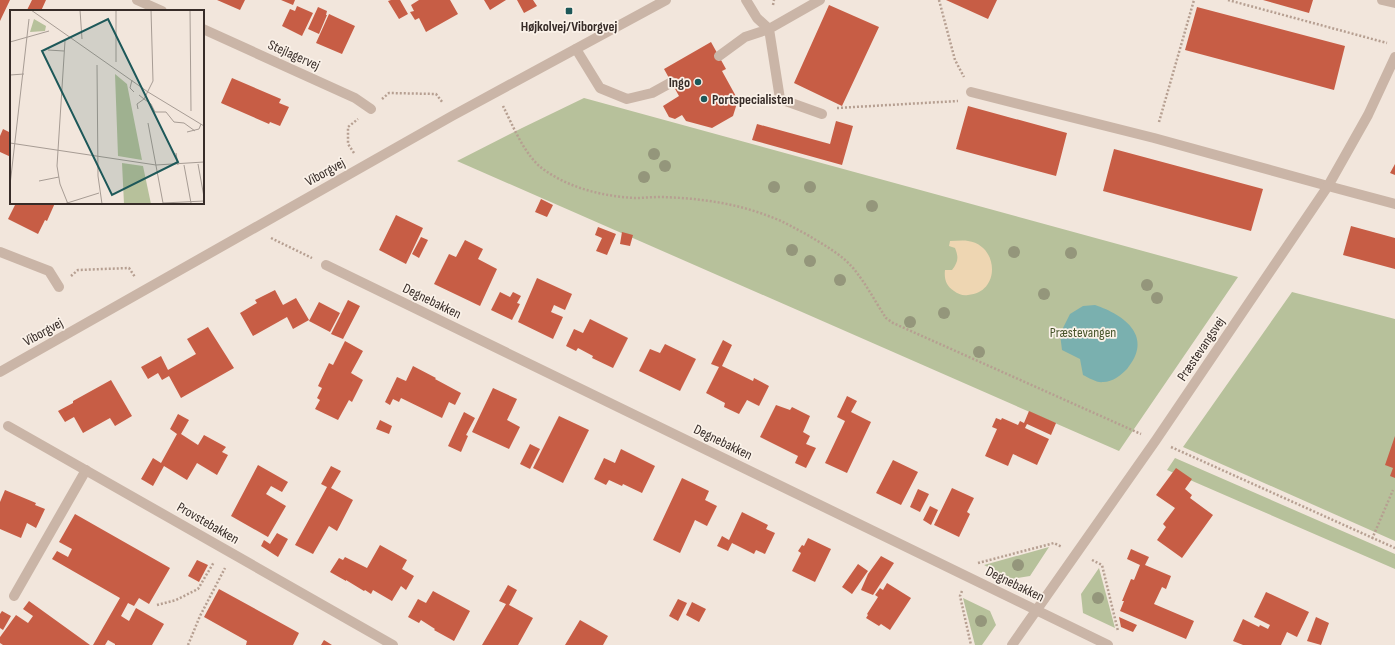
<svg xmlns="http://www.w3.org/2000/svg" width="1395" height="645" font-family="'Sofia Sans Condensed',sans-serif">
	<rect width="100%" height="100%" fill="#f2e6dc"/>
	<path fill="#b7c19b" d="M584 98 1238 277 1119 451 457 161 522 128Z
		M1292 292 1395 319V541L1183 447Z
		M1175 458 1395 554V569L1167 470Z
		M1049 547 1030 576 1011 579 984 565Z
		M1099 568 1115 628 1083 613 1081 594Z
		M963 598 990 611 996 625 982 645H975Z"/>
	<path fill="#eed6b2" d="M950 241C956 241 963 240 968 241 999 245 1001 293 968 295 963 296 958 294 954 291 946 286 944 279 945 270H952C958 262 959 258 955 248L949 246Z"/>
	<path fill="#7ab0af" d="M1095 305C1125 315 1154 337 1127 369 1121 375 1113 382 1103 382 1097 383 1089 378 1083 375L1080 359 1062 350 1060 334 1070 314 1083 306Z"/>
	<path fill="#c75d45" d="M0 0H10L0 21Z
		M32 0H46L41 11 27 10Z
		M217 0H245L240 10Z
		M281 0H295L293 5Z
		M391 0H400L408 14 399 19 388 1Z
		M419 0H450L458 14 426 32 419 18 415 20 410 12 414 11 411 5Z
		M484 0H506L490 10Z
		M517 0H533L537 6 524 13Z
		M946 0H997L988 19Z
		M1263 0H1313L1309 13Z
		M829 5 879 27 842 106 794 83Z
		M297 6 313 13 302 36 282 26 290 9 295 11Z
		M318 7 327 11 326 15H327L319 34 308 29Z
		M1197 7 1345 46 1334 90 1185 50Z
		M329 14 355 26 342 54 316 43Z
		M711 42 726 69 722 71 738 100 733 116 712 128 686 121 682 115 675 119 669 117 663 106 679 96 664 69Z
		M232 78 281 99 279 103 289 107 280 126 270 122 269 124 221 103Z
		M968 106 1067 133 1056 176 956 149Z
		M836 121 853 126 842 165 752 140 757 124 830 144Z
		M3 129 11 133V157L0 152V136Z
		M1114 149 1263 189 1251 231 1103 191Z
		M1395 164V175L1390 173Z
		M541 199 553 205 547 217 535 212Z
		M16 203H55L47 221 45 220 38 234 8 219Z
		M396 215 423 228 406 264 379 250Z
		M1351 226 1395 238V269L1343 255Z
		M598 227 616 234 607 255 596 251 602 238 595 235Z
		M622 232 633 235 630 246 620 244Z
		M421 237 428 240 419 258 412 254Z
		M465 240 483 249 478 259 497 269 480 306 434 284 449 254 456 257Z
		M537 278 572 294 565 310 554 305 551 312 563 317 553 339 518 322Z
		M275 290 283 305 296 298 309 320 293 329 287 317 253 336 240 313 257 303 255 300Z
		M500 292 510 297 513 292 521 296 517 303 520 304 512 320 491 310Z
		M348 300 360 306 343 339 331 334Z
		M319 302 340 313 330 332 309 321Z
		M590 319 628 338 613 368 592 358 593 356 578 348 576 351 566 346 574 329 583 333Z
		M208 327 234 368 181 398 169 376 162 380 158 373 148 379 141 367 161 356 168 370 196 354 187 339Z
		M723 340 732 345 722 366 753 381 754 378 769 386 759 406 747 400 739 414 724 407 725 403 706 393 719 367 711 364Z
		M345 341 363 351 351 373 363 380 352 402 349 400 338 420 315 409 320 400 317 398 322 388 318 386 329 363 333 365Z
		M665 344 696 359 680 391 639 371 650 349 660 353Z
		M413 366 436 378 435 379 461 393 455 405 449 402 442 418 401 398 399 402 393 399 390 405 385 402 397 377 406 381Z
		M111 380 132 416 115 426 110 418 83 433 74 417 65 422 58 411 73 403V401Z
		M493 388 517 399 507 420 520 427 509 449 472 432Z
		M847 396 857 401 851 412 871 422 847 473 825 463 845 421 837 417Z
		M776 405 790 410 792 407 810 416 803 432 810 436 806 444 816 448 806 468 795 463 798 456 760 437Z
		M1029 411 1056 423 1051 435 1027 424 1025 428 1049 439 1037 465 1013 454 1008 466 985 456 997 429 992 427 996 418 1001 420 1002 418 1018 425 1020 421 1024 423Z
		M464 412 475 418 466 435 468 436 461 452 448 446Z
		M178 414 189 420 181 434 198 445 204 435 226 447 222 452 228 455 217 475 197 463 187 480 164 466 153 486 141 479 153 458 161 463 177 434 170 429Z
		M559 416 589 430 563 483 533 468Z
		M380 420 392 426 389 434 376 429Z
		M1395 436V478L1390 476 1393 468 1385 465Z
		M530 444 540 449 530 469 520 464Z
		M621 449 655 466 642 493 623 484 622 486 609 480 606 485 594 479 604 458 615 463Z
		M893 460 918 472 901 505 876 493Z
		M258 465 288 482 282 492 271 486 266 494 286 506 268 537 231 516Z
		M331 466 341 471 331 488 353 500 337 531 329 526 313 554 295 545 327 487 321 484Z
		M1176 468 1192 479 1185 489 1192 495 1190 498 1213 515 1182 558 1157 540 1166 527 1163 524 1175 508 1156 495Z
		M682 478 709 491 705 500 717 506 707 526 695 520 680 553 653 540Z
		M952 488 974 498 967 512 970 514 959 537 934 525Z
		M918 489 929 494 920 512 910 507Z
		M5 490 36 503 35 505 45 509 36 528 27 523 21 538 0 529V502Z
		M930 506 938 510 931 525 923 520Z
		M742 512 768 525 766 529 775 533 765 554 756 550 754 554 732 543 728 551 717 546 722 536 729 540Z
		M75 514 170 568 149 604 139 598 134 606 128 603 121 616 129 621 136 608 164 624 152 645H115V644L108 640 105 645H93L120 598 52 559 57 551 68 557 72 549 59 542Z
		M277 533 288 539 278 557 261 546 264 540 270 544Z
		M808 538 831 549 815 582 792 571 801 553 798 551 802 545 804 546Z
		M380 545 407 560 402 569 414 576 406 590 401 586 392 601 373 590 371 594 365 590 364 591 346 580V581L330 572 339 558 343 560 345 557 367 568Z
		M1131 549 1149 557 1145 565 1171 576 1166 589 1162 587 1154 604 1194 621 1186 639 1120 611 1124 601H1122L1131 579 1134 580 1140 565 1127 559Z
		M881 556 894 563 873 595 861 590 868 574Z
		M197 560 208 565 199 582 188 576Z
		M858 564 868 571 852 594 842 587Z
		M887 583 911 598 890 630 881 624 879 626 866 618 868 615 867 614 878 597 875 595 880 588 883 590Z
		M508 585 517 590 509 605 533 618 518 645H482L506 604 499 601Z
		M219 589 299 633 293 645H246L247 641 204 617Z
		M433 591 470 611 454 641 434 630 435 629 421 620 419 623 408 617 418 599 426 603Z
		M1266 592 1309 612 1297 637 1287 632 1281 645H1243L1233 641 1243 619 1259 627 1260 625 1268 629 1270 625 1254 617Z
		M678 599 687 603 678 621 669 616Z
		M29 601 90 645H3L0 643V637L16 615 28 623 33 616 23 609Z
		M692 602 706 609 699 622 686 615Z
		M2 611 11 616 3 630 0 628V614Z
		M1119 617 1137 625 1133 632 1121 627Z
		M1316 617 1329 623 1321 645 1307 641Z
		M580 620 608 636 603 645H565Z
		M324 640 332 645H321Z"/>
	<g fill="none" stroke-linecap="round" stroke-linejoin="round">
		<path stroke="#b69f91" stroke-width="2.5" stroke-dasharray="2 2" stroke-linecap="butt" d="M939 0 955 60 964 77
			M1228 0 1387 43
			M773 5 774 0
			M382 99 389 93 436 94 443 103
			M503 106C513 126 525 156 543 169 569 188 602 196 634 198 643 198 652 197 661 197 698 198 736 203 771 217 783 221 794 228 806 234 819 242 832 249 844 259 860 272 874 300 886 318L893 323 1141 434
			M837 108 958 101
			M1159 122 1194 0
			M354 153 348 144V127L358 119
			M271 238 312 258
			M71 276 78 270 129 268 135 277
			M1171 447 1395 548
			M1372 539 1393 490
			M1092 560 1102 565 1118 631
			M978 563 1054 543 1062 547
			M962 591 960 596 971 645
			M157 605 176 600 198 589 214 562
			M188 645 200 616 225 568"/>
		<path stroke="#cab5a7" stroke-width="10" d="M746 0 757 18 769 29 820 0
			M1382 0 1395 3
			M576 49 600 88 627 99 652 93 672 82
			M719 56 745 37 769 29 780 99 822 114
			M971 92 1154 138 1328 186
			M14 596 86 470"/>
		<path stroke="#cab5a7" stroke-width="10" d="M137 0 162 11
			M203 29 355 98 371 109
			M1328 186 1395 204
			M0 252 49 271 59 287
			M326 265 1108 645
			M8 426 393 645
			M1012 645 1156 440 1328 186 1368 115 1395 57"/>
		<path stroke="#cab5a7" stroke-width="10" d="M0 372 452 116 666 0"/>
	</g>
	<g fill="#94967b">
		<circle cx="654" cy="154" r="6"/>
		<circle cx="665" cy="166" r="6"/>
		<circle cx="644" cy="177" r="6"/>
		<circle cx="774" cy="187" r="6"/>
		<circle cx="810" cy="187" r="6"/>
		<circle cx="872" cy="206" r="6"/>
		<circle cx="792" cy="250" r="6"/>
		<circle cx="1014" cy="252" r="6"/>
		<circle cx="1071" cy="253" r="6"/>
		<circle cx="810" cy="261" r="6"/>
		<circle cx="840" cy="280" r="6"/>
		<circle cx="1147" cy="285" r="6"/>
		<circle cx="1044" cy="294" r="6"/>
		<circle cx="1157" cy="298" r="6"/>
		<circle cx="944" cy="313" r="6"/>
		<circle cx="910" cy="322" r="6"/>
		<circle cx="979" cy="352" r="6"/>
		<circle cx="1018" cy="565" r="6"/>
		<circle cx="1098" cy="598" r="6"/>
		<circle cx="981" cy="621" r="6"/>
	</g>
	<g fill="#1d5859" stroke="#faf1e8" stroke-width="1.5">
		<rect x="565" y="7" width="8" height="8" rx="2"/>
		<circle cx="698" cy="82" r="4"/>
		<circle cx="704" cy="99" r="4"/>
	</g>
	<g text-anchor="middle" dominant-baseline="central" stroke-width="3.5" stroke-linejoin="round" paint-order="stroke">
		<g font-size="14" font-weight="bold" fill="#372c28" stroke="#faf1e8">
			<text x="569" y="26">Højkolvej/Viborgvej</text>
			<text x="690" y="82" text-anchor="end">Ingo</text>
			<text x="712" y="99" text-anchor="start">Portspecialisten</text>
		</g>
		<g font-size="14" fill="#372c28" stroke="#faf1e8">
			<text transform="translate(294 55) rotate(24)">Stejlagervej</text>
			<text transform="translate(325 172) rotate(-29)">Viborgvej</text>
			<text transform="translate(432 301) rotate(26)">Degnebakken</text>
			<text transform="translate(43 332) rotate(-29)">Viborgvej</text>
			<text transform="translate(1201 349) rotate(-56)">Præstevangsvej</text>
			<text transform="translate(723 442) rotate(26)">Degnebakken</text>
			<text transform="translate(208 523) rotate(30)">Provstebakken</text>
			<text transform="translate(1015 584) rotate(26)">Degnebakken</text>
		</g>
		<g font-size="14" fill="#48552b" stroke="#faf1e8">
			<text x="1083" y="332">Præstevangen</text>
		</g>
	</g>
	<g transform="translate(10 10)">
		<rect width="194" height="194" fill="#f2e6dc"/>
		<path d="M24 9 36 16 35 21 20 22ZM105 64 117 74 132 150 108 146ZM112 153 133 156 141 194H114Z" fill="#b7c19b"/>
		<path fill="none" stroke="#a79c94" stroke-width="1" d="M21 0 138 82 194 116M70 0 72 29M141 0 143 71 134 89 141 94 145 102H156L164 112 174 113 185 121M180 0 181 101M55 31 47 156 50 174 58 194M0 32 39 21M38 40 54 41M106 52V0M87 55 88 166 92 194M0 65 14 64M122 70 120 78 124 82M128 99 127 94 134 89 129 85M138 113 153 193 194 191M177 122 189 119 191 114M0 133 146 155 194 152M166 143 168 155M188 154 194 187M174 155 181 193M29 171 49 167M0 175 19 9M54 194 89 183"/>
		<path fill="#1d5859" fill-opacity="0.15" stroke="#1d5859" stroke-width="2" d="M98 9 168 152 102 185 32 41Z"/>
		<rect width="194" height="194" fill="none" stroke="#372c28" stroke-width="2"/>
	</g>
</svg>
